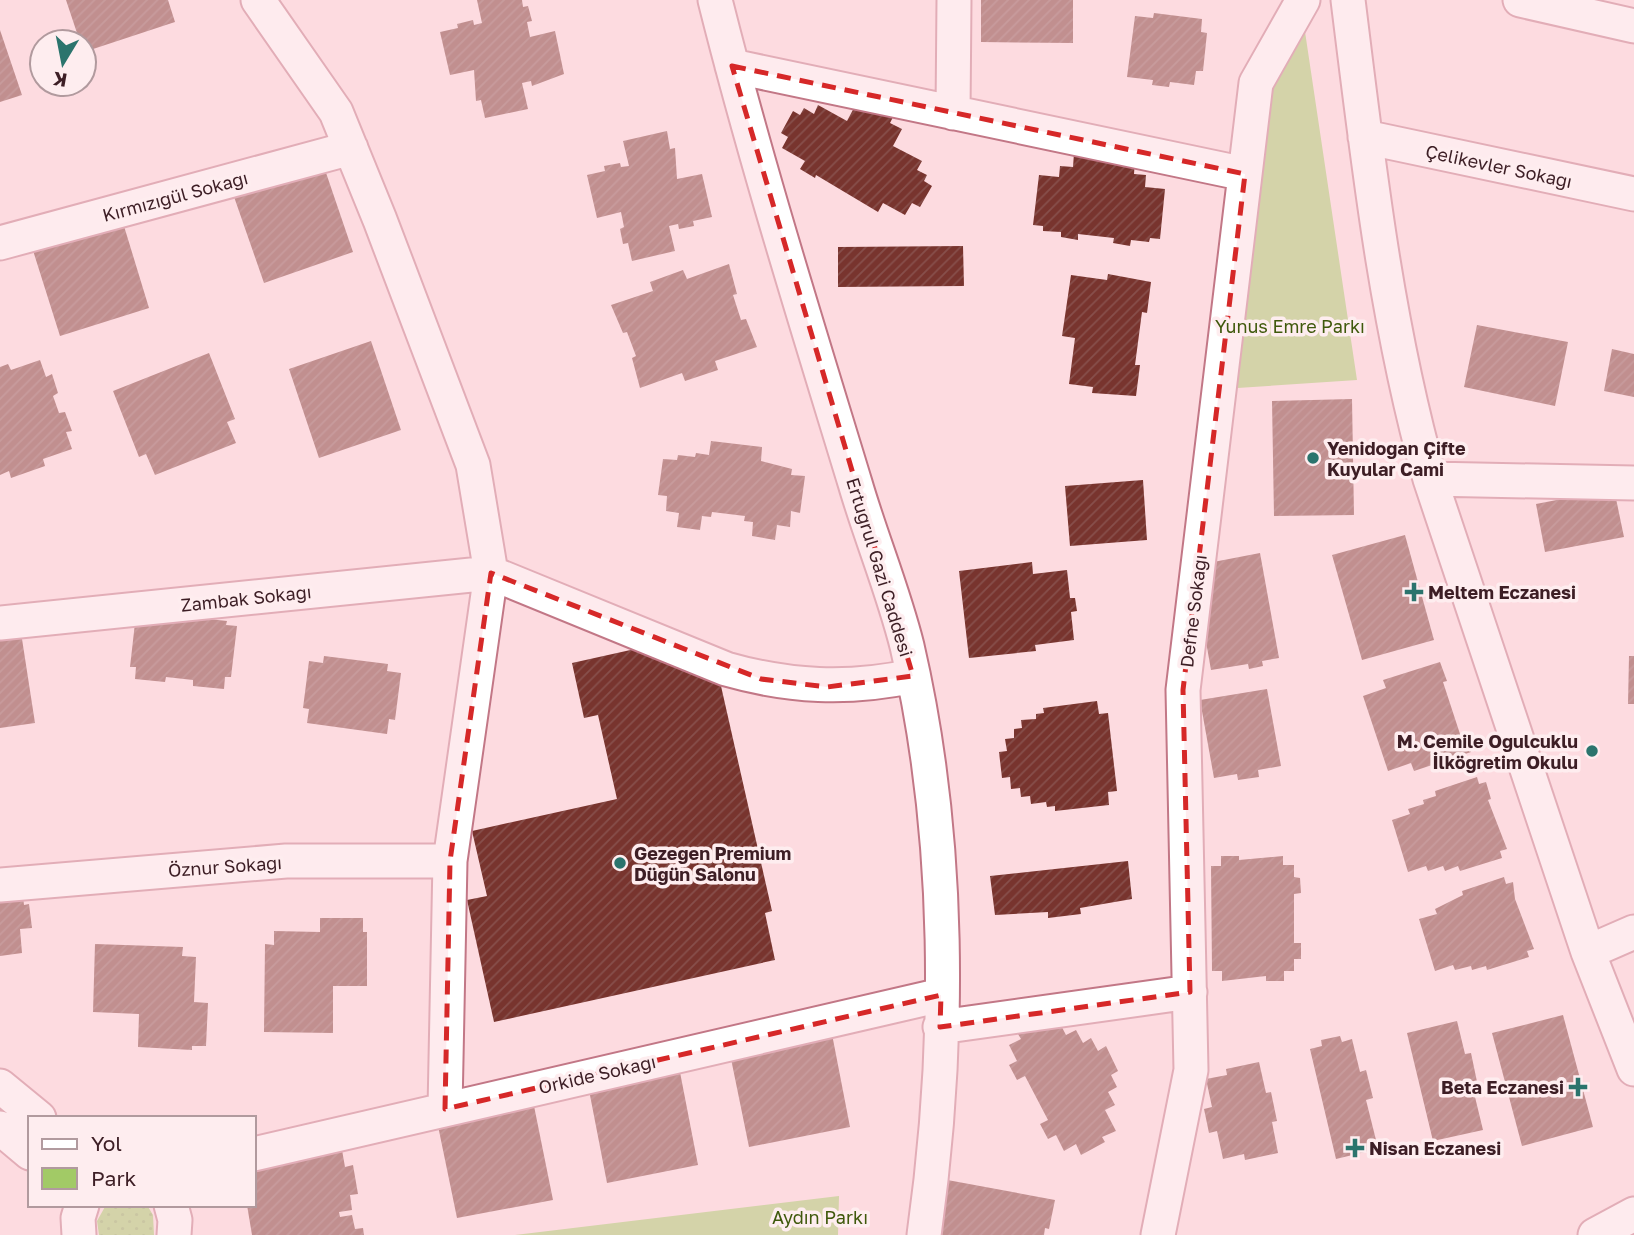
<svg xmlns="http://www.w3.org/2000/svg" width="1634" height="1235" font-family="'Golos Text',sans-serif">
	<defs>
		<pattern id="grass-dots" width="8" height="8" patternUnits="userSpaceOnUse" patternTransform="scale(1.75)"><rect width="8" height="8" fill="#a2ca66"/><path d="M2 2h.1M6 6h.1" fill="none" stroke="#8cad58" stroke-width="1.8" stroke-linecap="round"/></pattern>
		<pattern id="building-hatch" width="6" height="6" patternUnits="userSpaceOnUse" patternTransform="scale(1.75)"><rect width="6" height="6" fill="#78342e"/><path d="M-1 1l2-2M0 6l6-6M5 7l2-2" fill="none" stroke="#874f4b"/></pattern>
	</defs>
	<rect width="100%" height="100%" fill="#fddbe0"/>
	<path fill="url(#grass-dots)" d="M106 1205H147L153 1215 154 1235H99L97 1221Z"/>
	<path fill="#a2ca66" d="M1304 25 1357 380 1222 389 1270 84Z
		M839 1196 838 1235H515Z"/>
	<path fill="url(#building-hatch)" d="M66 0H168L175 22 84 52V42H80Z
		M477 0H522L523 7 528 6 532 21 527 22 530 37 555 31 564 74 532 86 531 81 522 83 528 109 485 118 481 100 476 101 474 70 450 75 440 32 458 28 457 24 473 20 474 25 482 23Z
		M981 0H1073V43L981 42Z
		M1154 13 1202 19 1201 32 1207 33 1203 71H1196L1194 85 1170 82 1169 87 1152 85 1153 80 1127 77 1135 16 1153 18Z
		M0 30 22 95 0 102Z
		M856 104 896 111 890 123 902 129 893 146 922 161 917 170 927 175 924 181 932 186 920 207 912 203 905 215 883 203 878 212 816 175 815 178 800 169 805 161 782 148 788 137 781 133 793 111 800 115 804 108 814 114 818 105 847 121Z
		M667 131 670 149 675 148 677 179 702 174 712 217 693 221 694 226 679 229 678 224 669 226 675 251 632 261 628 243 623 244 620 229 624 227 621 212 597 218 587 175 605 171 604 166 620 163 621 167 629 166 623 141Z
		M1074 153 1135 160 1134 174 1146 175 1145 187 1165 189 1160 239 1150 238 1149 242 1131 240 1130 246 1113 243 1114 238 1078 234V240L1061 237V232L1043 231V226L1033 225 1039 175 1059 177 1060 166 1073 167Z
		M322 161 353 252 264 283 232 191Z
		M120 213 149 308 60 336 30 241Z
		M963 246 964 286 838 287V247Z
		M729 264 737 294 733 295 741 320 746 319 757 347 715 361 718 370 685 381 682 373 640 388 632 358 636 356 627 332 623 333 611 305 653 291 650 282 683 270 687 279Z
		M1108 274 1151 282 1147 313 1142 312 1135 365H1140L1136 396 1092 393 1093 387 1069 384 1075 338 1062 336 1071 275 1107 280Z
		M1477 325 1568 342 1555 406 1464 387Z
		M371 341 401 430 319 458 289 369Z
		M1612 349 1634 354V397L1604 391Z
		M209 353 235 419 227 422 236 443 155 475 146 454 139 457 113 391Z
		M40 360 46 377 52 374 58 393 53 396 59 413 65 412 72 431 66 432 72 449 43 459 45 466 11 478 9 471 0 475V367L8 364 11 370Z
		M1352 399 1354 515 1274 516 1272 401Z
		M711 441 762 447 761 461 792 469 791 475 805 476 800 513 791 511 790 527 777 525 775 540 752 536 753 522 744 521 745 516 712 512 711 517 702 516 700 530 677 527 679 513 666 511 667 496 658 495 663 459 677 460 678 455 695 457 696 453 709 455Z
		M1143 480 1147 540 1070 546 1065 486Z
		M1614 489 1624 537 1545 552 1536 504Z
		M1405 535 1434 640 1362 660 1332 555Z
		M1260 553 1279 658 1262 661 1263 666 1249 669 1248 664 1211 670 1199 602 1203 564Z
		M1032 562 1033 574 1067 570 1070 598H1075L1077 611 1071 612 1074 640 1035 645 1036 651 969 658 959 571Z
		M146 612 227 621 226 625 237 626 231 677H225L224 689 193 686V680L166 677 165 682 135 679 136 667H130L136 614Z
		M20 626 35 723 0 728V629Z
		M662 643 730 683 721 686 772 911 765 913 775 960 494 1022 467 900 487 896 472 831 617 799 598 715 584 718 572 663Z
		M324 656 388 664 387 671 401 673 395 720 389 719 387 734 307 723 309 709 303 708 309 661 323 663Z
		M1629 656H1634V704H1628Z
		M1440 662 1447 681 1443 682 1460 734 1464 733 1471 752 1414 771 1411 763 1388 771 1363 696 1386 688 1383 680Z
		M1267 689 1281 766 1258 770 1259 777 1238 780 1237 774 1214 778 1200 700Z
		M1097 701 1099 714 1108 713 1117 791 1108 792 1109 805 1055 811V806L1047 807 1046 802 1031 804 1030 796 1021 797 1020 788 1011 789 1010 777 1002 778 999 752 1007 751 1005 739 1014 738V729L1022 728 1021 720 1036 719V714L1044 713 1043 708Z
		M1477 777 1479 784 1486 782 1491 799 1488 800 1507 849 1500 851 1502 858 1460 871 1458 866 1445 871 1443 866 1428 871 1426 866 1408 872 1392 820 1410 814 1408 809 1424 804 1423 800 1436 796 1435 791Z
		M1221 856H1239V860L1283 856V865H1294V877L1300 878 1301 893 1294 894V943H1301V959H1294V971H1284V981H1266V976L1222 981V971H1212L1211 866H1221Z
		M1128 861 1132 899 1080 908 1081 914 1048 918V912L995 915 990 876Z
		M1504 877 1506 884 1513 882 1515 899 1534 949 1527 951 1529 957 1487 970 1486 966 1472 970 1471 966 1455 970 1453 965 1435 971 1419 919 1437 914 1435 909 1463 895 1462 891Z
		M22 889 24 905 29 904 32 928 20 929 22 953 0 956V891Z
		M320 918H363V932H367V986H333V1033L264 1032 265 944 274 945V931L320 932Z
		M95 944 183 947 182 956 196 957 194 1002 208 1003 206 1046H192V1050L138 1047 139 1014 93 1012Z
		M1055 1014 1066 1035 1076 1030 1083 1043 1091 1038 1098 1051 1106 1046 1118 1071 1111 1075 1117 1087 1108 1092 1115 1105 1105 1110 1116 1131 1102 1137 1105 1142 1081 1155 1076 1144 1064 1151 1056 1135 1048 1139 1040 1124 1048 1120 1025 1076 1017 1080 1009 1065 1017 1061 1009 1045 1021 1039 1015 1029Z
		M1563 1015 1593 1127 1522 1146 1492 1033Z
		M1457 1021 1465 1054 1471 1053 1480 1096 1475 1097 1483 1130 1433 1141 1407 1033Z
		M831 1029 850 1127 749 1147 729 1049Z
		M1340 1036 1342 1042 1352 1039 1360 1072 1366 1070 1373 1098 1366 1100 1376 1140 1367 1143 1369 1151 1336 1159 1310 1049 1322 1046 1321 1040Z
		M1259 1062 1266 1093 1271 1092 1277 1121 1272 1122 1278 1153 1245 1160 1244 1154 1223 1159 1217 1131 1209 1133 1204 1109 1212 1107 1206 1079 1227 1075 1226 1069Z
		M679 1067 698 1165 607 1183 588 1085Z
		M533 1101 553 1200 457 1218 437 1121Z
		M342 1150 345 1167 353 1165 358 1194 350 1195 352 1210 339 1212 340 1217 352 1215 355 1229 363 1228 364 1235H252L247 1205H254V1160Z
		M942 1179 1055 1200 1049 1229 1045 1228 1044 1235H936Z"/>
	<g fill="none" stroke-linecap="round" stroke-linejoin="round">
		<defs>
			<path id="minor" d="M258 0 336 112 380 220 473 465 491 573 726 669C789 687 848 690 913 676
				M715 0C756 163 806 322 855 483 871 538 893 590 907 646 951 836 951 1043 924 1235
				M1348 0C1368 161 1386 323 1430 479L1588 952 1634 1069
				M1520 0 1634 26
				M732 66 1245 174
				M953 113 954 0
				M1365 137 1634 194
				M0 243 351 148
				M1430 479 1634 483
				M0 623 491 573 450 861 445 1109
				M0 885 286 861H450
				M1588 952 1634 932
				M940 1027 1190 992
				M0 1086 39 1118
				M0 1128 30 1153
				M254 1154 941 995
				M171 1205 175 1220 174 1235
				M79 1235 78 1218 82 1205
				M1158 1235 1191 1070 1183 690 1256 83 1303 0
				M1595 1235 1634 1214"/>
		</defs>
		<use href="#minor" stroke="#c27786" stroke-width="37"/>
		<use href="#minor" stroke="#fff" stroke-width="33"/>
	</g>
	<path d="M0 0H1634V1235H0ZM732 66 1245 174 1183 690 1190 992 940 1027 941 995 445 1109 450 861 491 573 761 679 827 687 913 676Z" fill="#fddbe0" fill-opacity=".55" fill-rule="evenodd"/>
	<path fill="none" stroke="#d62828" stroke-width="5" stroke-dasharray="14 9" stroke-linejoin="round" d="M732 66 1245 174 1183 690 1190 992 940 1027 941 995 445 1109 450 861 491 573 761 679 827 687 913 676Z"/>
	<g fill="#2b746d" stroke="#feedef" stroke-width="2.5">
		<circle cx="1313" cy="458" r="7"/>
		<path d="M1410.5 581.5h7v7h7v7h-7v7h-7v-7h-7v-7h7z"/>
		<circle cx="1592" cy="751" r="7"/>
		<circle cx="620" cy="863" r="7"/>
		<path d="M1574.5 1076.5h7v7h7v7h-7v7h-7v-7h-7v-7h7z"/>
		<path d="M1351.5 1137.5h7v7h7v7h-7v7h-7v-7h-7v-7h7z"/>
	</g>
	<g text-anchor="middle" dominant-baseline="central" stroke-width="7" stroke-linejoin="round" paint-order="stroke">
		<g font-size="18" fill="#3d1e25" stroke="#feedef">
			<text transform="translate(1499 166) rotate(12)">Çelikevler Sokağı</text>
			<text transform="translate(175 196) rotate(-15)">Kırmızıgül Sokağı</text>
			<text transform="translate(880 567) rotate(73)">Ertuğrul Gazi Caddesi</text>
			<text transform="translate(246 598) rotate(-6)">Zambak Sokağı</text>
			<text transform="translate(1193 611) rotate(-83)">Defne Sokağı</text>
			<text transform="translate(225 866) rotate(-4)">Öznur Sokağı</text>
			<text transform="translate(597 1074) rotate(-13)">Orkide Sokağı</text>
		</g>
		<g font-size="18" fill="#3f590c" stroke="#feedef">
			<text x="1290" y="326">Yunus Emre Parkı</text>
			<text x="820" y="1217">Aydın Parkı</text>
		</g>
		<g font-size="18" font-weight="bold" fill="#3d1e25" stroke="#feedef" text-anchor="start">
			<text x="1327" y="448">Yenidoğan Çifte<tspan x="1327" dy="21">Kuyular Cami</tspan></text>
			<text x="1428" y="592">Meltem Eczanesi</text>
			<text x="1578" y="741" text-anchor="end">M. Cemile Oğulcuklu<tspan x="1578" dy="21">İlköğretim Okulu</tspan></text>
			<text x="634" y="853">Gezegen Premium<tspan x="634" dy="21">Düğün Salonu</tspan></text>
			<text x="1564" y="1087" text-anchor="end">Beta Eczanesi</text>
			<text x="1369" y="1148">Nisan Eczanesi</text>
		</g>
	</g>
	<rect x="28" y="1116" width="228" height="91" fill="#feedef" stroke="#b19a9e" stroke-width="2"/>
	<rect x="42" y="1139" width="35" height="10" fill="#ffffff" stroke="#b19a9e" stroke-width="2"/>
	<text x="91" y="1151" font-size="21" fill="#3d1e25">Yol</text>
	<rect x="42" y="1168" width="35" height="21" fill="#a2ca66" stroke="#b19a9e" stroke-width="2"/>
	<text x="91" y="1186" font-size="21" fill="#3d1e25">Park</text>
	<g transform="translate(63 63) rotate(190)"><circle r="33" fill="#feedef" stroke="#b19a9e" stroke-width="2"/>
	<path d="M0-5L12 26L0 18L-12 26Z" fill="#2b746d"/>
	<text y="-10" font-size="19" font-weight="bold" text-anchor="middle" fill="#3d1e25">K</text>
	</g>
</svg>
